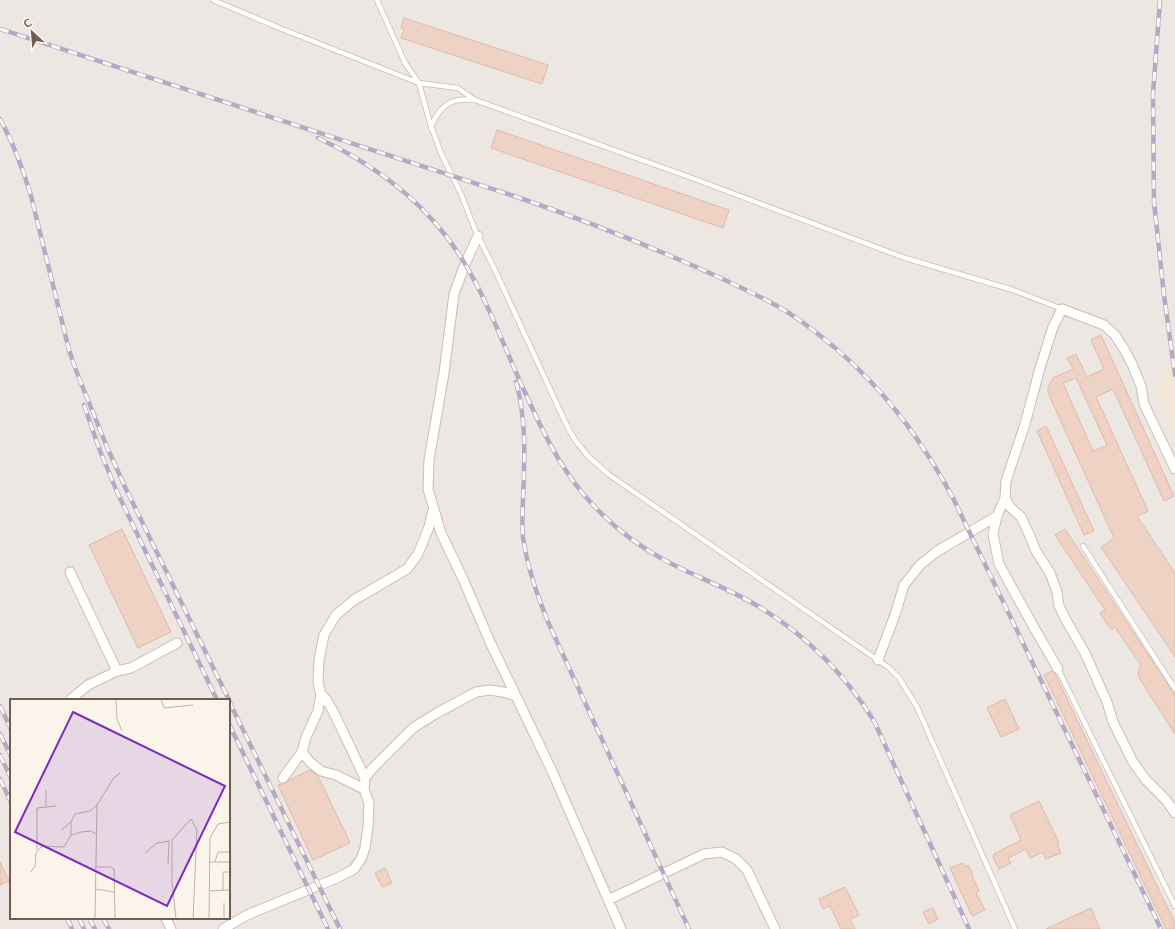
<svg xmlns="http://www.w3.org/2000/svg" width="1175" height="929" font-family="Lato,sans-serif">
	<rect width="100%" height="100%" fill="#fbf4ea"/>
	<path fill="#f2e6d9" d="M1175 350V433L1155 394Z"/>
	<path fill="#ede7e3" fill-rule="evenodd" d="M0 0H1175V350L1155 394 1175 433V929H0ZM11 700H229V918H11Z"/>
	<path fill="#eed3c4" stroke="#e0b9a6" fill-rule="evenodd" d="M404 18 548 65 542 84 401 38 404 29 401 28Z
		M497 130 729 210 723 228 491 148Z
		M1101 335 1174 496 1164 501 1113 389 1096 397 1148 511 1137 516 1175 573V657L1101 547 1114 538 1048 393V388L1053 378 1073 369 1067 358 1076 354 1087 377 1104 369 1091 340ZM1076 378 1107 445 1093 451 1063 383Z
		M1046 426 1094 531 1084 535 1037 431Z
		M122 529 171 632 138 648 89 545Z
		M1065 529 1175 695V734L1139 678 1138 672 1141 665 1115 627 1111 630 1100 613 1105 610 1055 535Z
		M1052 671 1055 674 1175 923V929H1166L1044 675Z
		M1005 699 1019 729 1001 737 987 708Z
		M310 770 318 776 350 843 313 860 278 785 286 783 289 780Z
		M1039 801 1059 843 1057 844 1061 853 1046 859 1043 852 1030 858 1026 849 1008 858 1011 863 999 869 993 857 994 854 1021 840 1010 815Z
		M0 862 9 881 0 885Z
		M963 863 965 867 968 865 973 875 972 876 979 891 976 893 985 910 972 916 950 868Z
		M385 868 392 883 382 887 375 873Z
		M845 887 859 915 850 919 855 929H841L830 906 823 909 819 899Z
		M933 908 938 919 929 924 923 912Z
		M1091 908 1100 929H1046Z"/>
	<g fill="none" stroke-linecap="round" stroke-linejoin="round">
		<defs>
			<path id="lane" d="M213 0 282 29 419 83 458 88 475 100 692 178 905 258 1013 290 1062 309
				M377 0 405 63 419 83 430 123 441 153 461 194 476 232 494 268 568 428 575 440 588 456 608 474 888 667 899 678 917 707 1015 929
				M431 128C435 115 444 102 459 100 464 99 470 100 475 100
				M1083 546 1175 689
				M1058 669 1175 906"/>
			<path id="street" d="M478 236 465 264 454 294 444 373 429 460 428 489 441 533 463 579 490 642 552 771 621 929
				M1175 469 1144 404 1141 386 1132 364 1124 349 1115 335 1104 325 1062 309 1053 327 1040 368 1025 424 1006 481 1005 498 1010 507 1021 517 1029 534 1036 551 1050 573 1057 592 1059 606 1066 620 1085 653 1107 702 1113 722 1133 762 1146 780 1166 800 1175 813
				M1005 498 997 516 993 534 999 564 1032 624 1058 669
				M70 572 117 671
				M878 660 896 612 904 585 920 565 936 552 997 516
				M70 700 88 685 117 671 131 668 177 643
				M302 752 310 762 321 771 336 775 364 789
				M283 778 302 752 306 737 318 711 321 694
				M365 778 333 711 326 699 321 694 318 683 319 660 324 635 336 615 354 600 407 569 418 554 429 527 433 510
				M608 900 704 854 722 852 736 859 747 870 775 929
				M166 918 171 929
				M223 929 247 915 337 878 354 869 361 859 365 848 368 826 369 803 364 789 365 778 372 769 413 728 437 713 476 692 490 690 503 692 516 696"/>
		</defs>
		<use href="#lane" stroke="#cdbcb1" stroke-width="6"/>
		<use href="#street" stroke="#cdbcb1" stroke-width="11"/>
		<use href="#lane" stroke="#fff" stroke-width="4.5"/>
		<use href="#street" stroke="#fff" stroke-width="9"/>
		<defs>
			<path id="rail" d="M1160 0 1153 94 1154 202 1164 295 1175 375
				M0 29 517 197C584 220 650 246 714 275 744 289 776 303 802 322 869 370 914 426 953 498L1161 929
				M0 119C14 144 23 169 31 196L69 350 77 373 107 447 126 489 229 700
				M318 138C367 161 412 192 446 236 478 277 497 329 518 377 537 419 555 461 585 496 608 523 639 547 670 563 699 578 729 589 756 605 805 634 844 673 874 721L969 929
				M516 382C524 410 525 441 524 470 524 492 521 515 523 537 527 567 537 594 548 622L689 929
				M84 405 100 451 118 494 217 700
				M229 701 340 929
				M0 706 11 729
				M229 724 328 929
				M0 734 11 756
				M0 755 11 778
				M0 779 11 802
				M67 918 72 929
				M79 918 84 929
				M89 918 95 929
				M103 918 109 929"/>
		</defs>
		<use href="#rail" stroke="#b6a9c5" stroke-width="4.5"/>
		<use href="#rail" stroke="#fef8f1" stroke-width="3" stroke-dasharray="9" stroke-linecap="butt"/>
	</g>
	<g transform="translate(10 699)">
		<rect width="220" height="220" fill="#fbf4ea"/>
		<path fill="none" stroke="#c1b2a7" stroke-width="1" d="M106 0 107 20 112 32M151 0 154 9 183 6M36 107V91M51 131 61 123M61 136V123L65 115 80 112 87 106M27 151V109L46 107M135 154 147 144 160 142M199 163H220M205 163 208 153H220M158 166 159 143M85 168H100L104 170 105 220M21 173 25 167 26 154 32 147 54 148 61 136 71 133 81 132 86 135M85 190 105 193M199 192 220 191M213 192V173H220M214 204V220M85 220 87 106 103 80 110 74M166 220 162 183V141L181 120 187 131 183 220M199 220 200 139 208 125 220 123"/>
		<path fill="#7b2cbf" fill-opacity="0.15" stroke="#7b2cbf" stroke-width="2" d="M63 13 215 87 157 207 5 133Z"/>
		<rect width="220" height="220" fill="none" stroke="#745b4f" stroke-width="2"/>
	</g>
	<g transform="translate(32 32) rotate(334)" stroke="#fef8f1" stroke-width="3" paint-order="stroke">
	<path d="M0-3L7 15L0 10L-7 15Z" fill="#745b4f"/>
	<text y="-6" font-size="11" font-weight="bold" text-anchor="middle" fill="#745b4f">С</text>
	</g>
</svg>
